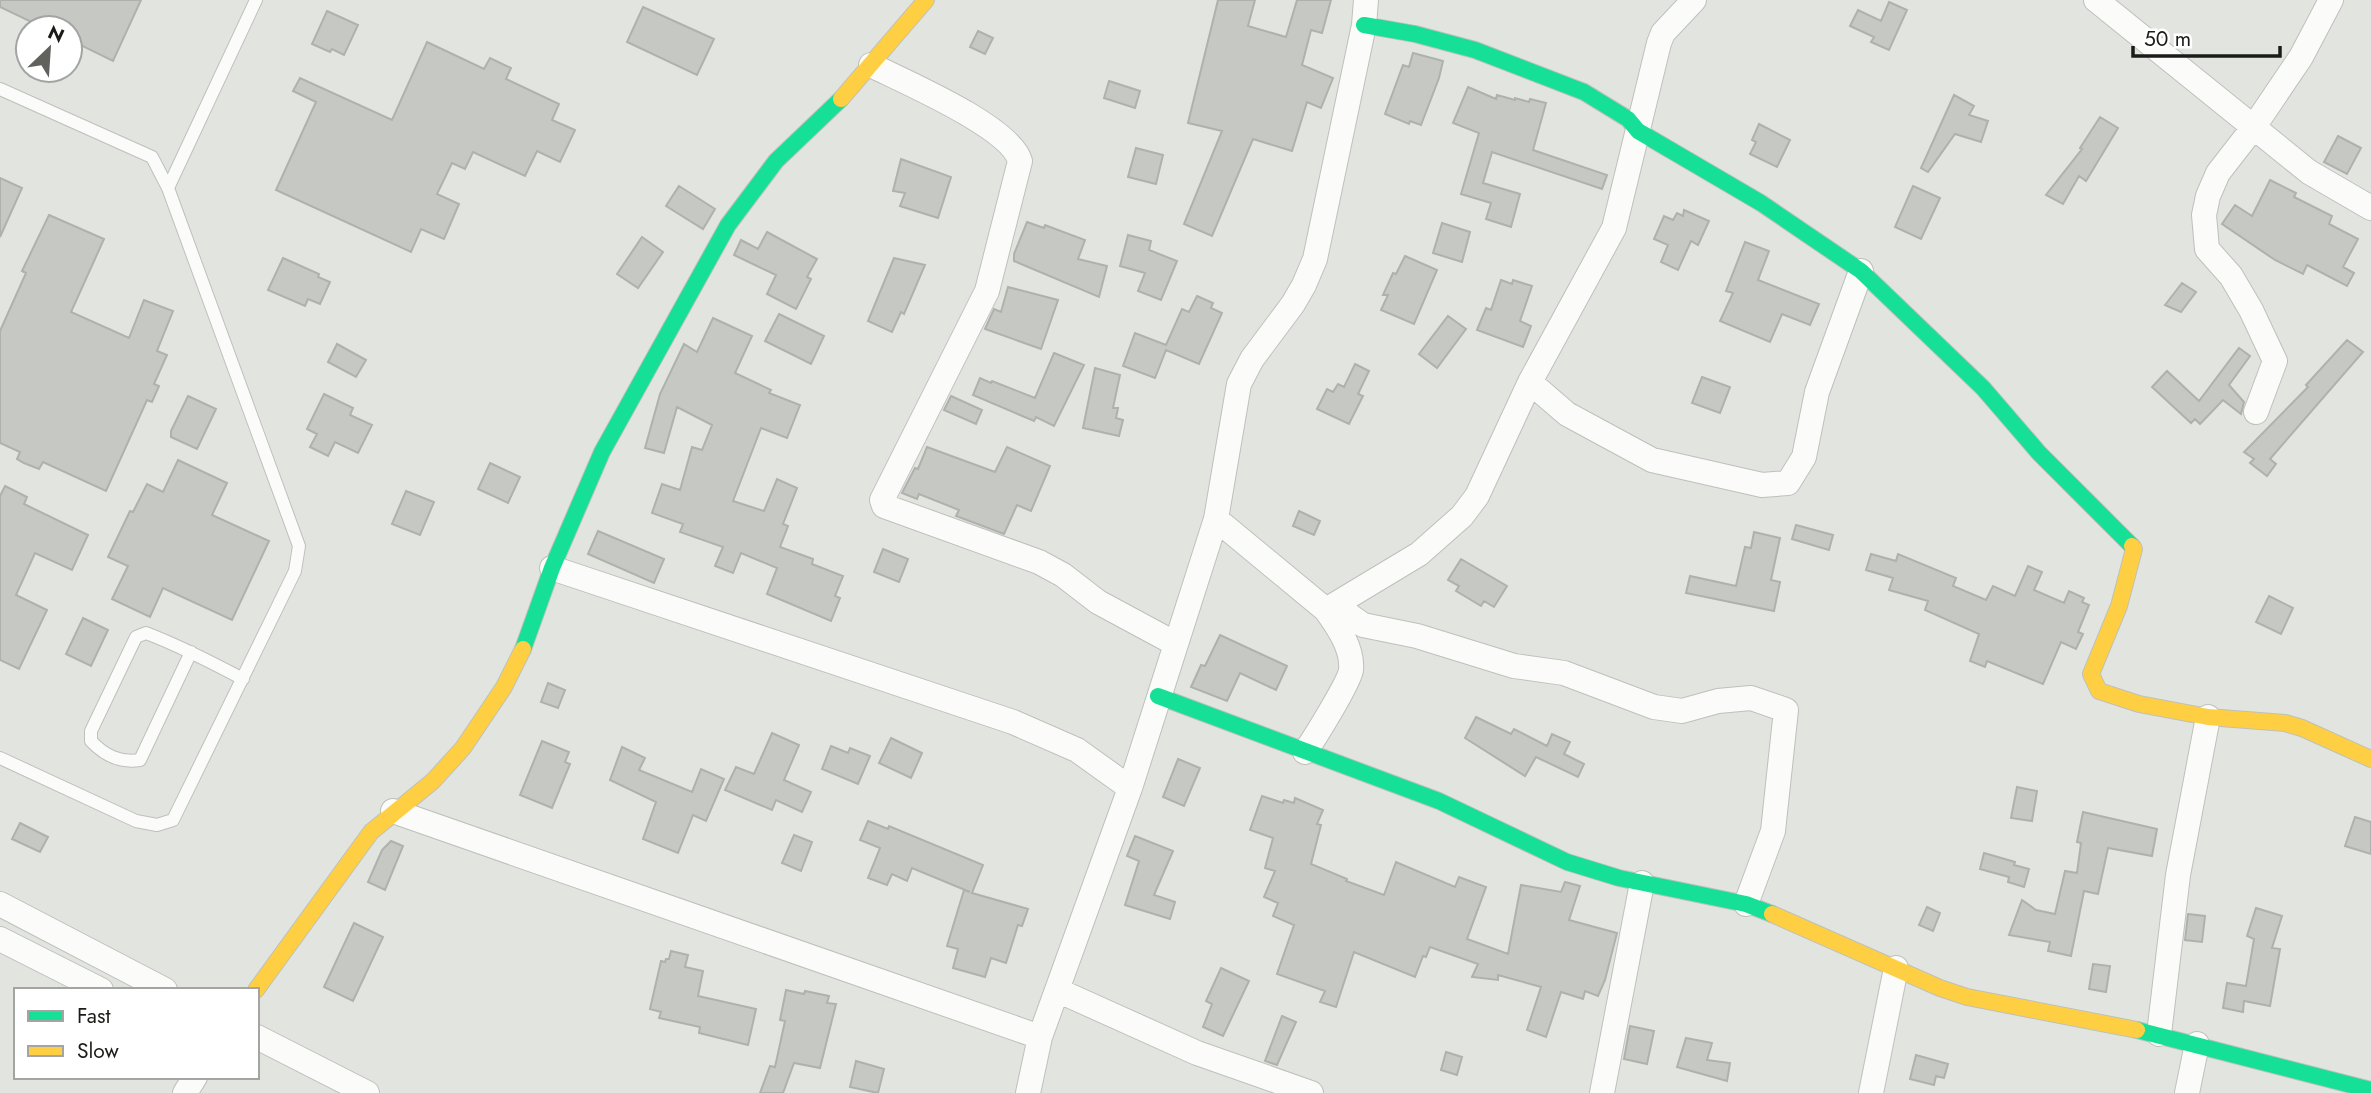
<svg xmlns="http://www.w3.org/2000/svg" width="2371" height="1093" font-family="Jost,sans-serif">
	<rect width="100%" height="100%" fill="#e2e5df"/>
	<path fill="#c6c8c4" stroke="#afb1ad" stroke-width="2" d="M0 0H141L113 61 70 40V28H44L0 7Z
		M1218 0H1255L1248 26 1286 37 1297 0H1331L1322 33 1311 30 1302 65 1333 78 1321 108 1307 102 1292 151 1253 139 1212 236 1184 224 1222 131 1188 123Z
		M1889 2 1907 10 1889 50 1871 42 1874 37 1850 26 1858 10 1881 21Z
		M643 7 714 39 697 75 627 42Z
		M327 11 358 25 344 55 332 49 330 52 312 44Z
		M978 31 993 38 985 54 970 47Z
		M427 42 484 69 490 58 511 68 506 79 559 104 552 120 575 130 560 162 537 151 525 176 473 152 465 169 452 163 437 194 459 204 444 239 421 229 411 252 276 190 316 102 293 91 300 78 392 120Z
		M1413 53 1443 61 1439 78 1421 125 1410 121 1409 124 1385 114 1403 65 1409 67Z
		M1109 81 1140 91 1135 108 1104 98Z
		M1468 87 1496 99 1497 95 1515 100V98L1529 102 1530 99 1546 103 1533 150 1607 175 1602 189 1492 152 1483 183 1520 194 1511 227 1486 219 1491 203 1461 194 1479 133 1453 123Z
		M1954 95 1974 106 1969 115 1988 121 1981 142 1955 134 1928 172 1921 168Z
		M2100 117 2118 128 2086 181 2079 176 2063 204 2046 195 2082 149 2080 148Z
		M1759 124 1790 140 1777 167 1750 154 1756 142 1752 140Z
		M2338 136 2361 148 2347 174 2324 162Z
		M1136 148 1163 155 1156 184 1128 177Z
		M901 159 951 177 938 218 900 206 905 193 893 191Z
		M0 178 22 188 0 237Z
		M2270 180 2296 193 2294 197 2332 216 2329 224 2358 239 2343 267 2354 273 2347 286 2307 265 2303 274 2275 260 2222 224 2235 205 2252 216Z
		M679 186 715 209 703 229 666 206Z
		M1913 186 1940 198 1921 239 1895 227Z
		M1684 210 1709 221 1698 245 1691 241 1678 270 1661 262 1668 245 1654 239 1664 216 1673 220 1677 213 1683 216Z
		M49 215 104 239 71 312 129 338 144 300 173 311 157 351 167 355 154 384 159 386 152 402 147 400 106 491 43 462 39 469 24 463 17 459 20 452 0 443V331L26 273 22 271Z
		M1027 222 1044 228 1045 225 1085 240 1078 259 1107 266 1099 297 1014 261V254Z
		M1442 223 1470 232 1462 262 1433 253Z
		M767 232 817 259 807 277 811 279 796 309 767 294 776 275 734 255 741 240 758 249Z
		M1128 235 1151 241 1149 250 1177 261 1161 300 1138 291 1145 273 1120 266Z
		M642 237 663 252 638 288 617 274Z
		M1745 242 1769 251 1758 280 1819 304 1810 325 1782 314 1770 342 1720 321 1733 293 1726 291Z
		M1405 256 1437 270 1414 324 1381 310 1388 295H1383L1393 273 1396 274Z
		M283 258 319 274 318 277 330 282 320 304 308 299 305 306 268 290Z
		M894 258 925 265 904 314 901 312 892 332 868 321Z
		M1501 280 1512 284 1513 280 1532 286 1520 321 1531 326 1523 347 1477 330 1486 308 1491 310Z
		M2182 283 2196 292 2181 312 2165 305Z
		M1008 287 1058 300 1041 349 985 329 994 309 1001 312Z
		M1197 296 1213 303 1211 308 1222 313 1199 364 1166 350 1155 378 1123 366 1135 333 1166 345 1182 309 1189 312Z
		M779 314 824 336 811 364 765 341Z
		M1448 316 1466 329 1437 368 1419 354Z
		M713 318 752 336 735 373 771 390 769 393 800 405 787 438 761 428 733 501 764 511 777 479 797 488 783 524 788 526 780 547 813 559 812 564 843 576 835 596 840 598 831 621 767 594 777 568 741 553 733 573 715 566 723 547 680 532 683 524 652 513 662 484 680 490 692 447 702 450 712 425 677 407 664 453 645 448 660 394 684 344 697 352Z
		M2347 340 2363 352 2270 459 2276 464 2267 476 2250 463 2254 459 2244 452 2308 387 2306 385Z
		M337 344 366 360 356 377 328 362Z
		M2239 348 2250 356 2229 385 2244 402 2241 414 2223 400 2200 424 2195 419 2191 423 2152 387 2167 371 2199 401Z
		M1054 353 1084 365 1054 426 1036 417 1034 421 973 395 980 378 991 383 992 381 1035 398Z
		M1355 364 1369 371 1358 394 1363 396 1349 424 1317 409 1327 389 1333 392 1338 384 1344 387Z
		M1095 368 1120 375 1113 408H1118L1116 418 1123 420 1119 436 1083 428Z
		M1702 377 1730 387 1720 413 1692 403Z
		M324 394 353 408 350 415 372 425 358 453 335 442 328 456 310 447 317 434 307 429Z
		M188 396 216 409 197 449 171 437V431Z
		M951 396 982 410 976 424 944 410Z
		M927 447 995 472 1007 447 1050 466 1031 511 1017 505 1004 534 956 516 959 510 919 494 917 499 902 493 915 468 918 469Z
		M178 460 227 483 212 515 269 541 232 620 163 588 150 617 112 599 128 566 108 557 130 511 133 512 147 484 163 492Z
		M490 463 520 477 508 503 478 489Z
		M5 486 27 497 24 504 88 535 72 570 35 553 16 595 47 610 19 669 0 660V496Z
		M406 491 434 502 420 535 392 524Z
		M1299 511 1320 521 1314 535 1293 526Z
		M1796 525 1833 535 1829 550 1792 539Z
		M598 531 664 559 654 583 588 554Z
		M1754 532 1780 538 1771 580 1780 582 1774 611 1686 593 1690 576 1736 586 1745 547 1751 548Z
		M883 549 908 559 899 582 874 572Z
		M1871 554 1896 561 1898 554 1956 578 1953 586 1986 600 1993 586 2015 596 2028 566 2042 572 2034 590 2064 603 2069 591 2084 598 2082 602 2089 605 2078 632 2083 634 2076 649 2061 642 2043 684 1987 661 1985 667 1970 661 1979 634 1925 610 1928 601 1889 590 1893 578 1866 570Z
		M1461 559 1507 586 1494 607 1484 601 1481 606 1456 591 1459 586 1448 580Z
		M2269 596 2293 608 2281 634 2256 622Z
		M83 618 108 630 91 666 66 654Z
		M1220 635 1287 666 1276 690 1240 673 1227 701 1191 687 1201 665 1205 666Z
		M548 683 565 690 558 708 541 702Z
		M1476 717 1511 734 1514 729 1547 746 1552 734 1570 742 1564 754 1584 764 1578 777 1536 757 1525 776 1465 738Z
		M772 733 799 745 784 780 811 792 802 812 776 800 772 810 725 790 736 767 754 774Z
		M891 738 922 753 911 778 879 763Z
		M542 741 569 752 565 762 570 764 552 808 520 795Z
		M831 746 848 753 850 748 870 756 858 784 822 769Z
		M622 747 645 758 639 770 692 792 701 769 724 779 706 821 693 815 678 853 643 839 656 802 610 780Z
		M1178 759 1200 768 1184 806 1163 797Z
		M2017 787 2037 791 2032 821 2011 818Z
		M1262 796 1283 803 1284 800 1294 803 1295 798 1323 810 1317 824 1321 825 1311 864 1347 879 1346 881 1384 895 1396 862 1455 887 1459 877 1486 887 1467 939 1508 954 1521 885 1561 892 1565 882 1580 886 1569 920 1617 933 1605 980 1598 996 1585 991 1583 999 1561 992 1546 1037 1527 1030 1541 987 1498 975V980L1472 977 1478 964 1430 947 1426 957 1423 956 1415 977 1354 952 1336 1007 1320 1002 1325 991 1277 974 1294 925 1273 916 1278 903 1264 897 1275 871 1265 868 1273 838 1250 830Z
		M2083 812 2157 829 2152 856 2108 848 2098 894 2084 891 2071 956 2048 951 2050 942 2009 935 2022 900 2036 910 2055 914 2065 871 2077 873 2081 843 2077 842Z
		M2355 817 2371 822V854L2345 846Z
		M868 821 888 829 889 826 983 865 972 893 1028 909 1022 926 1018 925 1006 963 991 958 985 977 953 968 958 949 947 946 964 890 970 892 912 868 907 881 892 874 887 885 868 878 880 848 860 840Z
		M20 823 48 837 40 852 12 839Z
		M794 835 812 842 801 871 782 863Z
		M1135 836 1173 851 1154 895 1175 902 1170 919 1125 905 1139 861 1127 856Z
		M391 841 403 846 385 890 368 882 382 850Z
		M1984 853 2015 862 2014 865 2029 869 2024 887 2008 882 2009 877 1980 869Z
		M1927 907 1940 913 1933 931 1919 925Z
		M2256 908 2282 916 2272 948 2280 949 2270 1006 2244 1001 2243 1012 2223 1008 2227 983 2246 986 2254 939 2247 936Z
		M2188 914 2205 916 2202 942 2185 940Z
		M354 923 383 937 353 1001 324 987Z
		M671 951 688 955 685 967 703 971 698 996 756 1009 748 1045 699 1033 700 1027 659 1018 661 1012 650 1009 661 961 665 962 666 959H669Z
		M2093 964 2110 966 2106 992 2089 989Z
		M1221 968 1249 981 1223 1036 1203 1027 1212 1004 1206 1001Z
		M786 990 804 994 805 991 829 996 827 1003 836 1004 820 1068 794 1063 783 1093H760L770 1066 775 1067 785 1021 780 1020Z
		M1282 1016 1296 1022 1277 1065 1265 1061Z
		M1630 1026 1654 1031 1647 1064 1624 1059Z
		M1686 1038 1712 1043 1707 1060 1730 1063 1727 1081 1677 1067Z
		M1446 1052 1462 1057 1457 1075 1441 1070Z
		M1916 1055 1948 1064 1944 1078 1936 1076 1934 1085 1910 1079Z
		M856 1061 884 1069 878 1093 850 1087Z"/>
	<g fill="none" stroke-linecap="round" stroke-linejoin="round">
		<defs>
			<path id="lane" d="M0 89 152 157 168 188 299 546 295 571 173 820 157 825 136 821 0 758
				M168 188 256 0
				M191 652 140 760C120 763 105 756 91 741V731L136 637 146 633C180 646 211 662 243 679"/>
			<path id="street" d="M2096 0 2309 172 2371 208
				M871 65C903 81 1011 127 1020 161L987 291 882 500 884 506 1039 562 1063 575 1098 602 1176 644
				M1530 382 1567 414 1652 460 1762 485 1788 483 1804 457 1817 392 1861 271
				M2256 412 2275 361 2251 310 2231 276 2207 249 2204 215 2208 196 2218 173 2253 128 2301 57 2331 0
				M1216 519 1326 610C1338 627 1353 648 1351 670 1349 683 1314 739 1305 752
				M552 568 1013 722 1077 750 1130 788
				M1335 605 1363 625 1417 636 1514 666 1564 673 1654 707 1682 711 1718 701 1751 698 1786 710 1773 831 1746 904
				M1326 610 1419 554 1462 516 1477 496 1530 382 1614 228 1659 43 1663 33 1694 0
				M393 811 1040 1037
				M0 904 165 990
				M0 939 101 990
				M1057 990 1197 1053 1311 1093
				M2159 1034 2178 875 2208 717
				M257 1037 367 1093
				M185 1093 195 1077
				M1028 1093 1040 1037 1130 788 1216 519 1239 384 1252 359 1293 304 1304 285 1315 259 1364 25 1366 0
				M1602 1093 1642 883
				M1871 1093 1896 968
				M2187 1093 2197 1044"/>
			<path id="fast" d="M1364 25 1415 34 1475 50 1584 92 1628 119 1638 131 1761 203 1861 271 1983 388 2039 453 2132 546
				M523 649 552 568 602 452 728 225 776 161 841 99
				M1158 696 1439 801 1567 862 1619 878 1746 904 1772 914
				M2137 1030 2371 1090"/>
			<path id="slow" d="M841 99 926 0
				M2132 546 2134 549 2119 606 2091 674 2099 691 2139 704 2208 717 2285 723 2302 728 2371 759
				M1772 914 1940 988 1967 997 2137 1030
				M256 990 371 832 433 781 463 748 504 687 523 649"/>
		</defs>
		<use href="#lane" stroke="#bec0bc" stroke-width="14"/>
		<use href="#street" stroke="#bec0bc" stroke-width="26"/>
		<use href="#fast" stroke="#bec0bc" stroke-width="18"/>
		<use href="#slow" stroke="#bec0bc" stroke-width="18"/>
		<use href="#lane" stroke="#fbfbfa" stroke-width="12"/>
		<use href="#street" stroke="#fbfbfa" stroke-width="24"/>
		<use href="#fast" stroke="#16e098" stroke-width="16"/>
		<use href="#slow" stroke="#ffcf43" stroke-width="16"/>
	</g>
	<rect x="14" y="988" width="245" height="91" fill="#ffffff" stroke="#a4a4a3" stroke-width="2"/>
	<rect x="28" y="1011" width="35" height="10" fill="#16e098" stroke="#a4a4a3" stroke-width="2"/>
	<text x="77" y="1023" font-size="21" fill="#1b1c18">Fast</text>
	<rect x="28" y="1046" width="35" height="10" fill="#ffcf43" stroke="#a4a4a3" stroke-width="2"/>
	<text x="77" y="1058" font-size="21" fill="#1b1c18">Slow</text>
	<g transform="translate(49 49) rotate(25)"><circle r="33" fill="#ffffff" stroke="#a4a4a3" stroke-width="2"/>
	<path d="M0-5L12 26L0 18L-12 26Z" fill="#61625e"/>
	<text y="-10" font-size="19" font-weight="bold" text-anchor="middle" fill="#1b1c18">N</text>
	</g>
	<path d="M2133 46v10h147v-10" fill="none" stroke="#1b1c18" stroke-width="3.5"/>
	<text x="2144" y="46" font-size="21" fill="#1b1c18" stroke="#ffffff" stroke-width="5" paint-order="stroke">50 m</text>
</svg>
